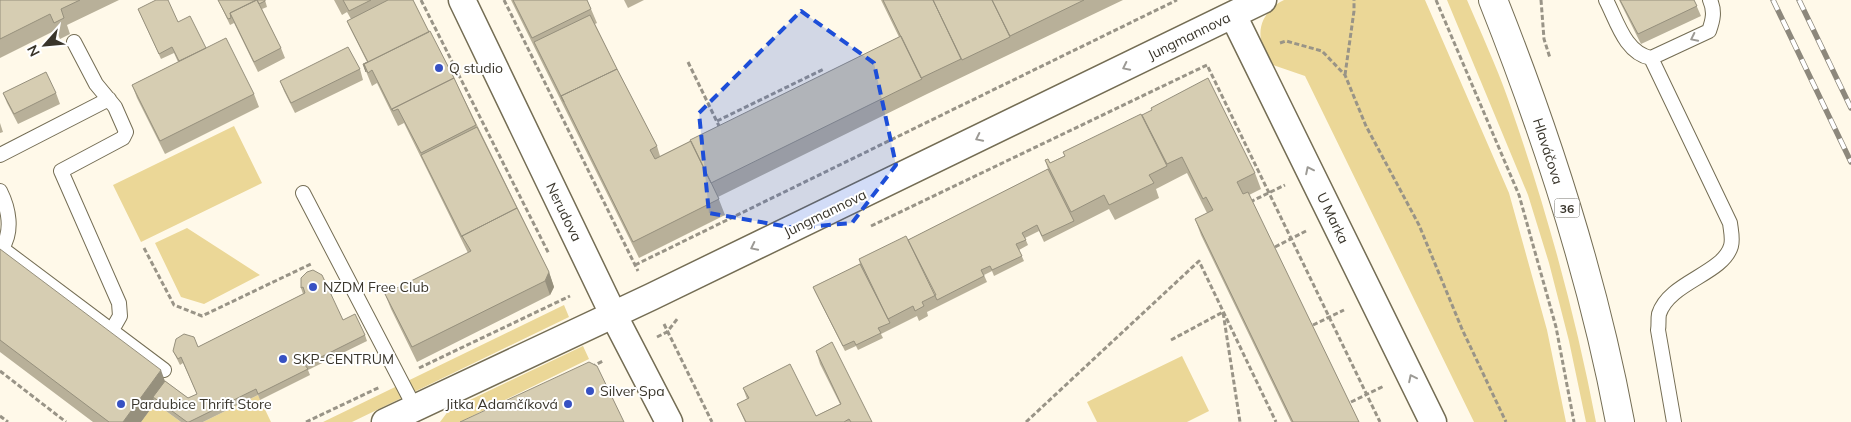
<svg xmlns="http://www.w3.org/2000/svg" width="1851" height="422" font-family="Mulish,sans-serif">
	<rect width="100%" height="100%" fill="#fff9e9"/>
	<path fill="#ebd797" d="M1284 0H1425L1509 193 1547 330 1566 422H1474L1305 76 1273 65C1270 58 1265 50 1262 43 1256 25 1268 7 1284 0Z
		M1447 0H1467C1481 33 1496 65 1508 99 1545 204 1575 312 1596 422H1586L1569 341 1549 263 1528 195Z
		M234 126 262 183 141 242 113 185Z
		M187 228 260 275 204 304 181 297 155 243Z
		M564 305 569 317 352 422H323Z
		M583 346 589 359 460 422H440L449 410Z
		M1182 356 1209 411 1187 422H1097L1087 402Z
		M258 395 271 422H203Z
		M155 403 181 422H141Z"/>
	<g fill="none" stroke-linecap="round" stroke-linejoin="round">
		<defs>
			<path id="service" d="M1606 0C1617 21 1625 53 1651 58L1709 31C1713 20 1715 11 1710 0
				M74 42 96 84 115 107 126 132 123 138 61 171 119 303 120 316 112 330
				M1651 58 1730 223C1731 231 1733 239 1731 246 1723 274 1669 282 1659 314 1658 319 1659 325 1658 330L1674 422
				M0 155 109 99
				M0 191C9 209 13 231 2 248
				M303 193 415 408
				M0 247 164 370"/>
			<path id="minor" d="M462 0 613 314 669 422
				M1233 15 1433 422
				M385 422 651 297 1263 0"/>
			<path id="primary" d="M1493 0C1547 136 1593 277 1620 422"/>
		</defs>
		<use href="#service" stroke="#746d54" stroke-width="16"/>
		<use href="#minor" stroke="#746d54" stroke-width="29"/>
		<use href="#primary" stroke="#746d54" stroke-width="30"/>
		<path stroke="#999487" stroke-width="3" stroke-dasharray="5 2.5" stroke-linecap="butt" d="M421 0 549 254
			M504 0 638 271
			M1436 0 1519 195 1556 327 1574 422
			M1541 0 1544 39 1550 58
			M1280 43 1286 41 1322 51 1345 75 1366 126 1419 225 1462 329 1506 422
			M688 62 720 128
			M1345 75 1354 11V0
			M717 121 824 69
			M1250 202 1285 185
			M871 226 1207 65 1380 422
			M1275 247 1306 231
			M144 248 174 305 202 316 313 263
			M635 265 1177 0
			M664 324 712 422
			M1313 325 1344 310
			M657 337 667 332 678 318
			M1171 340 1223 312 1240 422
			M591 367 603 361
			M419 368 570 296
			M0 371 66 422
			M1351 402 1384 386
			M0 416 8 422
			M306 422 380 387
			M1026 422 1199 261 1276 422"/>
		<use href="#service" stroke="#fff" stroke-width="14"/>
		<use href="#minor" stroke="#fff" stroke-width="26"/>
		<use href="#primary" stroke="#fff" stroke-width="28"/>
		<defs>
			<path id="rail" d="M1773 0 1851 162
				M1799 0 1851 108"/>
		</defs>
		<use href="#rail" stroke="#8d887c" stroke-width="5.5"/>
		<use href="#rail" stroke="#fff" stroke-width="4" stroke-dasharray="11" stroke-linecap="butt"/>
	</g>
	<path fill="#b8b099" d="M0 0H119L67 25 70 34 60 39 56 30 0 58Z
		M218 0H265L267 7 262 9 281 48 285 58 258 72 234 23 230 25Z
		M334 0H413L429 32 454 78 549 272 554 287 550 295 417 362 391 309 385 294 468 253 404 123 398 126 377 83 372 86 363 64 367 62 349 26 347 21 351 19 347 12 342 15Z
		M511 0H587L591 9 597 23 595 24 617 69 657 146 660 156 899 37 881 0H1123L927 94 718 197 725 215 639 258Z
		M624 0H644L628 8Z
		M1619 0H1694L1701 16 1641 44Z
		M138 9 178 22 254 94 259 107 165 154 137 98 132 85 178 62 174 53 161 59Z
		M360 69 363 80 295 113 284 91 280 81Z
		M3 93H56L60 104 18 124 7 103Z
		M1142 117 1255 173 1261 189 1249 195 1359 422H1291L1201 235 1195 219 1207 213 1187 173 1156 189 1159 198 1115 220 1109 209 1044 242 1039 231 1025 238 1028 245 1019 250 1024 261 994 276 992 271 984 275 987 282 927 312 928 316 919 321 917 316 881 334 883 338 858 350 856 346 845 351 815 292 813 287 860 264 859 259 908 240 1048 169 1045 160 1050 163Z
		M0 123 3 132 0 133Z
		M0 249 165 381 188 398 197 394 183 363 180 365 173 351 198 347 305 293 303 294 301 288V278L343 320 365 335 367 341 308 370 310 375 260 400 258 395 203 422H181L155 403 141 422H93L0 352Z
		M816 351 872 422H745L737 404 747 399 743 388 816 416 840 404 820 364Z"/>
	<path fill="#96907d" d="M549 272 554 287 550 295 545 281Z
		M161 370 167 387 153 397 155 403 141 422H123Z"/>
	<path fill="#d6cdb2" stroke="#96907d" d="M0 0H80L61 9 64 18 54 23 50 14 0 39Z
		M156 0H168L178 22 190 16 206 48 179 61 172 47 159 54 138 9Z
		M218 0H256L230 13 231 18 228 19Z
		M257 0 281 48 254 62 230 13Z
		M257 0H265V1L259 4Z
		M343 0H371L349 11Z
		M388 0H413L429 32 364 64 366 72 363 64 368 62 347 21Z
		M513 0H587L591 9 532 38Z
		M883 0H933L961 59 921 78Z
		M933 0H992L1010 37 962 60Z
		M992 0H1084L1010 36Z
		M1620 0H1694L1697 6 1638 34Z
		M590 15 617 69 561 96 564 102 534 42Z
		M430 31 454 78 392 109V110L372 70 368 73 364 64Z
		M901 36 922 79 711 183 690 140Z
		M226 38 254 94 160 141 132 85Z
		M348 47 360 69 291 103 280 81Z
		M617 69 657 146 650 150 655 159 691 141 719 199 633 242 561 96Z
		M46 72 56 93 14 114 3 93Z
		M454 78 476 125 421 153 398 109 393 111 392 109Z
		M1208 78 1255 173 1237 182 1243 194 1248 192 1359 422H1293L1195 219 1213 210 1206 197 1203 199 1182 157 1167 164 1142 115 1152 110 1151 108Z
		M1141 114 1167 166 1149 175 1154 183 1109 205 1104 195 1071 212 1045 160 1048 159 1050 163 1065 156 1063 152Z
		M477 127 517 208 462 236V237L421 155Z
		M1048 169 1074 221 1042 236 1037 225 1022 233 1026 240 1016 244 1022 256 992 270 990 266 981 270 984 276 937 300 908 240Z
		M517 208 549 272 545 281 412 347 385 294 471 251 462 236Z
		M906 236 936 295 922 302 924 306 915 311 913 306 888 319 859 259Z
		M0 249 161 370 123 422H109L0 340Z
		M860 264 890 323 878 328 881 333 856 345 854 341 843 346 813 287Z
		M313 270 322 275 343 320 355 314 365 335 305 365 308 369 258 394 256 389 189 422H187L153 397 165 381 188 398 197 394 181 357 178 359 173 351 176 339 184 334 194 337 198 347 305 293 303 287 301 288V278L307 272Z
		M832 342 872 422H851L849 419 844 422H746L737 404 749 398 743 388 790 364 816 416 841 404 816 351Z
		M589 362 597 366 624 422H460Z"/>
	<defs><path id="oneway-chevron" d="M-2-3.5L2.5 0L-2 3.5" fill="none" stroke-width="1.6" stroke-linecap="round" stroke-linejoin="round" transform="scale(1.25)"/></defs>
	<g stroke="#9c9a95">
		<use href="#oneway-chevron" transform="translate(1694 38) rotate(154)"/>
		<use href="#oneway-chevron" transform="translate(1126 67) rotate(154)"/>
		<use href="#oneway-chevron" transform="translate(979 138) rotate(154)"/>
		<use href="#oneway-chevron" transform="translate(1309 170) rotate(-116)"/>
		<use href="#oneway-chevron" transform="translate(754 247) rotate(154)"/>
		<use href="#oneway-chevron" transform="translate(1412 378) rotate(-116)"/>
	</g>
	<path fill="#1d4ed8" fill-opacity="0.2" stroke="#1d4ed8" stroke-width="4" stroke-dasharray="10 6" stroke-linejoin="round" d="M801 11 874 63 896 165 852 223 795 228 709 213 699 113Z"/>
	<g fill="#3751c3" stroke="#fff" stroke-width="2">
		<circle cx="439" cy="68" r="5"/>
		<circle cx="313" cy="287" r="5"/>
		<circle cx="283" cy="359" r="5"/>
		<circle cx="590" cy="391" r="5"/>
		<circle cx="121" cy="404" r="5"/>
		<circle cx="568" cy="404" r="5"/>
	</g>
	<g text-anchor="middle" dominant-baseline="central" stroke-width="4" stroke-linejoin="round" paint-order="stroke">
		<rect fill="#fff" stroke="#74726b" stroke-width="1" x="1554.5" y="198.5" width="25" height="19" rx="4"/>
		<g font-size="12" font-weight="bold" fill="#39352b">
			<text x="1567" y="208">36</text>
		</g>
		<g font-size="14" fill="#39352b" stroke="#fff">
			<text transform="translate(1189 36) rotate(-26)">Jungmannova</text>
			<text transform="translate(1548 151) rotate(72)">Hlaváčova</text>
			<text transform="translate(564 212) rotate(64)">Nerudova</text>
			<text transform="translate(825 213) rotate(-26)">Jungmannova</text>
			<text transform="translate(1333 218) rotate(64)">U Marka</text>
		</g>
		<g font-size="14" fill="#39352b" stroke="#fff" text-anchor="start">
			<text x="449" y="68">Q studio</text>
			<text x="323" y="287">NZDM Free Club</text>
			<text x="293" y="359">SKP-CENTRUM</text>
			<text x="600" y="391">Silver Spa</text>
			<text x="131" y="404">Pardubice Thrift Store</text>
			<text x="558" y="404" text-anchor="end">Jitka Adamčíková</text>
		</g>
	</g>
	<g transform="translate(45 45) rotate(243)" stroke="#ffffff" stroke-width="4" paint-order="stroke">
	<path d="M0-4L9 19L0 12L-9 19Z" fill="#39352b"/>
	<text y="-8" font-size="14" font-weight="bold" text-anchor="middle" fill="#39352b">N</text>
	</g>
</svg>
